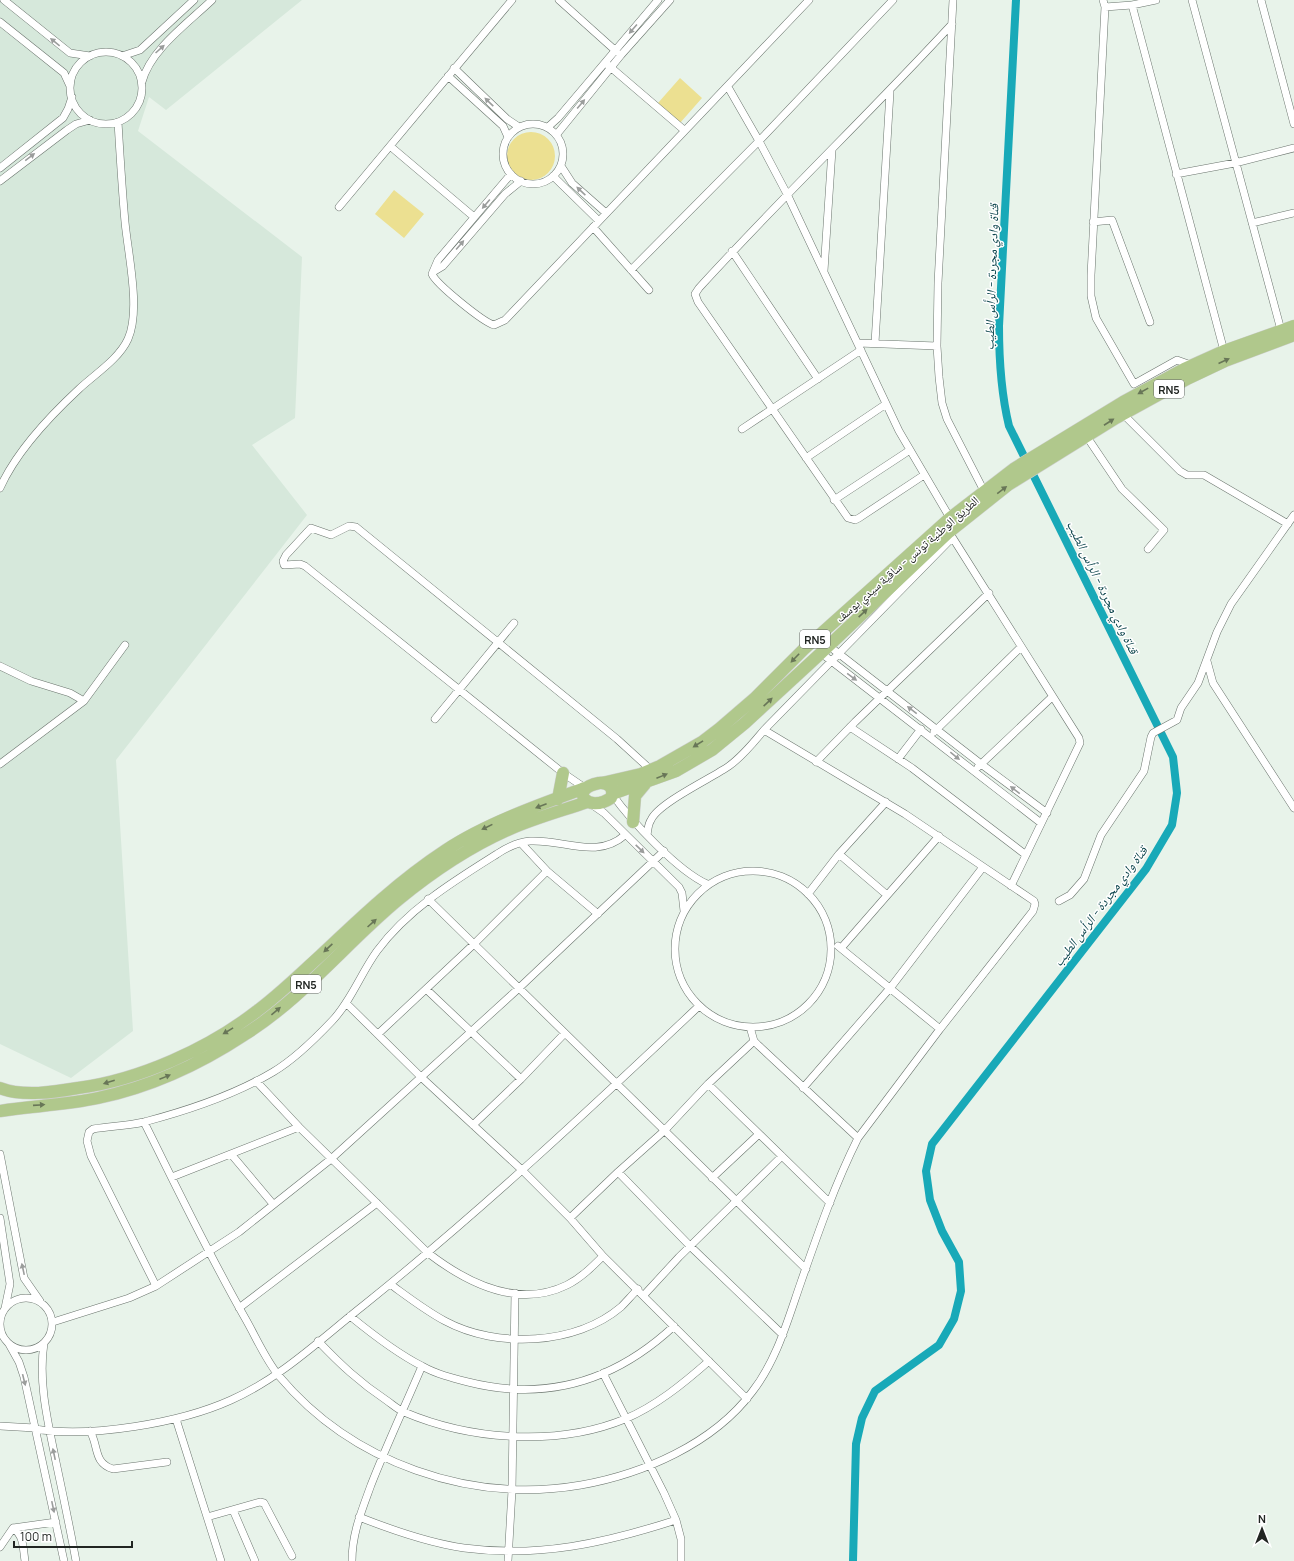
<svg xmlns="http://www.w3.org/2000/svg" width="1294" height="1561" font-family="Manrope,'Noto Naskh Arabic',sans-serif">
	<rect width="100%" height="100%" fill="#e8f3ea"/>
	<path fill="#d6e8db" d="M0 0H302L166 110 149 97 138 131 302 257 295 418 252 445 307 515 116 760 133 1031 71 1078 0 1044Z"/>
	<path fill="#ece091" d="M680 78 702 98 680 123 658 103Z
		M507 156a24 24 0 1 1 48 0a24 24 0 1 1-48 0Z
		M394 190 424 214 404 238 375 214Z"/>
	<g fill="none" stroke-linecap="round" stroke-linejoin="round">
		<path stroke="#18a9b8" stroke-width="8" d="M853 1561 856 1444 862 1418 875 1391 939 1345 954 1319 961 1291 959 1262 942 1231 930 1200 926 1171 932 1144 1146 869 1172 825 1177 793 1173 757 1009 426C1001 393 999 360 999 326L1016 0"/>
		<defs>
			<path id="minor" d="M4 0 70 53 90 56
				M559 0 617 52
				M953 0 938 283 937 346 939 377 942 403 947 419 984 491
				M1103 0 1105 7 1091 275V296L1096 318 1134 384 1177 360 1191 365
				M1192 0 1281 330
				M1261 0 1294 124
				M1132 5 1224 351
				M1105 7 1132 5 1156 0
				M0 22 64 73 70 86
				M70 88a36 36 0 1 1 72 0a36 36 0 1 1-72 0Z
				M122 56 140 50 194 0
				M608 65 684 130
				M454 68 507 119 519 127
				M448 76 503 126 508 137
				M142 82C150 50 188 23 212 0
				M728 87 759 141 787 194 899 431 950 518
				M503 154a30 30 0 1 1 60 0a30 30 0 1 1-60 0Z
				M548 127 558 118 658 0
				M557 134 621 55 670 0
				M390 146 474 217
				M561 166 572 183 606 213
				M0 168 63 118 68 109 72 97
				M511 174 438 260 432 274C436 284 483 322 494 325L505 320 809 0
				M1176 174 1235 163 1294 148
				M553 176 599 221
				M0 181 67 130 76 124 90 120
				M339 207 512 0
				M1093 222 1112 220 1150 322
				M1252 223 1294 213
				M593 227 649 290
				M732 251 818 379
				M631 270 759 141 893 0
				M824 271 832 150
				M433 272 443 266 505 194 521 181
				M858 343 937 346
				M875 343 890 92
				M1123 414 1180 471 1187 475H1204L1288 524
				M742 429 861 350
				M1087 437 1122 489 1164 530 1148 549
				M806 458 886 404
				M924 475 859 518 855 520 848 518 698 302 695 294 699 288C781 198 869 114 952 24
				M0 488C16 452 51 415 79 389 95 374 119 359 128 339 141 310 128 254 125 222 122 189 120 155 118 122
				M834 500 910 450
				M949 532 1079 738 1080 743 1011 886
				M829 646 981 764 1047 813
				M821 653 1041 823
				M1207 661 1213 683 1294 808
				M0 666 31 681 70 693 84 701 125 645
				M435 719 514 623
				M850 727 912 768 1026 855
				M764 730 952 538
				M934 732 1021 647
				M898 759 921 729
				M816 762 855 722 989 593
				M0 764 84 701
				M978 767 1052 697
				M585 788 563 773 305 566 300 564 284 565 283 561 286 555 311 528 331 535 349 526 356 527 617 739 651 770
				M612 794C631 821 678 871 707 884
				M591 804 604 813 679 887 682 893 684 911
				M647 835C648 830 648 824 651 820 658 803 712 778 729 766 743 756 753 743 764 730L905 814 1034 901 1035 904 1033 911 940 1029 858 1138 758 1045 754 1041 750 1027
				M521 843 547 871 598 914
				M839 854 887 895
				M675 949a78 78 0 1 1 156 0a78 78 0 1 1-156 0Z
				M808 894 839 854 886 802
				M428 899 806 1269
				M1059 901 1070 895 1084 879 1101 835 1144 771 1151 737 1153 733 1177 720 1181 708 1198 683 1217 632 1231 604 1294 515
				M838 946 940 1029
				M842 947 939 836
				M426 989 521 1079 473 1125
				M346 1003 421 1077 523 1171 570 1218 603 1256 747 1399
				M378 1034 474 944 547 871
				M521 1079 564 1034
				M256 1081 299 1127 428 1253C467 1283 518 1309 567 1285 581 1278 592 1267 603 1256
				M708 1084 830 1203
				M803 1088 891 987 983 867
				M144 1122C177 1188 209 1255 245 1318 256 1337 265 1359 279 1376 352 1463 470 1504 581 1485 643 1474 713 1444 752 1392 777 1360 788 1319 801 1282 818 1233 835 1184 858 1138
				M0 1154 24 1278 40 1301
				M231 1154 273 1204
				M618 1172 690 1246 783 1335
				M172 1177 299 1127
				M712 1178 759 1134
				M0 1218 10 1284 5 1308
				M570 1218 618 1172 664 1131 708 1084 754 1041
				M390 1284C408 1297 426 1311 445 1321 497 1349 576 1345 621 1307 627 1301 632 1295 638 1289
				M156 1286 91 1156 87 1141 89 1132 93 1129C110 1126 127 1126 144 1122 186 1111 236 1094 273 1072 295 1059 315 1039 332 1021 351 1001 361 973 377 951 408 909 454 881 497 854 506 848 519 842 530 841 563 839 597 860 625 835
				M644 1295 679 1257 782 1156
				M0 1324a26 26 0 1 1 52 0a26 26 0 1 1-52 0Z
				M239 1308 377 1203
				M350 1316C372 1334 396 1353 422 1366 436 1374 452 1378 468 1382 547 1402 615 1381 674 1326
				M53 1322 129 1298 156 1286 239 1232 331 1159 518 989 664 851
				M318 1341C340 1364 359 1382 386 1400 392 1404 397 1409 404 1412 470 1440 557 1447 625 1419 656 1406 684 1383 709 1361
				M44 1343C38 1383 48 1422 56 1462 63 1495 70 1528 76 1561
				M9 1344 19 1362 24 1377 64 1561
				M603 1373 664 1493 676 1520 681 1539V1561
				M176 1419 221 1561
				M0 1426 35 1428
				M35 1429C91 1438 180 1423 231 1400 281 1378 322 1338 364 1305 481 1211 590 1109 699 1006
				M90 1431C99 1446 93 1463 113 1469L167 1462
				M233 1510 255 1561
				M207 1517 260 1502 264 1503 292 1556
				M359 1517C392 1530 429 1543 464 1548 539 1558 605 1543 676 1520
				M13 1528C24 1536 23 1548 25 1561
				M0 1547 13 1528 56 1522
				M352 1561C352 1533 362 1510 371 1485 387 1444 405 1406 422 1366
				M508 1561 512 1490 515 1293"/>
			<path id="trunk" d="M599 783C608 782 615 788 611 798 587 814 568 789 599 783Z
				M602 783 641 774 660 766 702 742 719 729 755 698 804 649 950 518 1015 468 1123 402 1184 369 1224 351 1294 326
				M612 794 676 771 712 750 745 723 821 653 949 532 1008 485 1116 418 1187 379 1225 361 1294 335
				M558 799 563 773
				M633 822 635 796 645 784
				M0 1088C23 1097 54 1092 78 1088 139 1080 208 1049 257 1011 280 994 300 974 321 955 360 918 400 880 446 850 485 824 541 804 585 788
				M0 1111C32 1106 66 1105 98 1098 150 1087 200 1064 244 1035 302 999 346 943 398 900 432 872 469 847 510 829 535 818 561 811 587 802"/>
		</defs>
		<use href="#minor" stroke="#6a746d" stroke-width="8"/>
		<use href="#trunk" stroke="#cecfce" stroke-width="13"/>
		<use href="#minor" stroke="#fff" stroke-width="7"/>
		<use href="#trunk" stroke="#b0c88c" stroke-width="12"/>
	</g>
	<defs><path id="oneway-solid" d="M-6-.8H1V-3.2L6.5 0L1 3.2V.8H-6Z"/></defs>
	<g fill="#9b9d9c">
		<use href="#oneway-solid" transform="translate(633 29) rotate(131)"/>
		<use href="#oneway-solid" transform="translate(55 42) rotate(-141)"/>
		<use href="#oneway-solid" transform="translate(160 49) rotate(-42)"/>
		<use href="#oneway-solid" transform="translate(489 102) rotate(-136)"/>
		<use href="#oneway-solid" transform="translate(581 104) rotate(-50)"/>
		<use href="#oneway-solid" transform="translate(30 157) rotate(-37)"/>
		<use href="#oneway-solid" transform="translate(581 191) rotate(-137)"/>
		<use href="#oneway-solid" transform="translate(486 204) rotate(130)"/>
		<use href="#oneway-solid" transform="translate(460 245) rotate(-49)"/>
		<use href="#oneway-solid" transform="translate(852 677) rotate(36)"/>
		<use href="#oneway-solid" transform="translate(912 710) rotate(-142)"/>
		<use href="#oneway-solid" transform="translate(955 756) rotate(39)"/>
		<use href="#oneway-solid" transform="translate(1015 790) rotate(-143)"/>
		<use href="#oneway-solid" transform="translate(640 849) rotate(44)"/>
		<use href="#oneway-solid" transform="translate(23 1269) rotate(-102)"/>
		<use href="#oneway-solid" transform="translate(24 1380) rotate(76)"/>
		<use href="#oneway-solid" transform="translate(54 1454) rotate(-102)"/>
		<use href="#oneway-solid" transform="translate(53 1507) rotate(78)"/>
	</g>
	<g fill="#687657">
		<use href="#oneway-solid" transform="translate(1224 361) rotate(-24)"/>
		<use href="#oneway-solid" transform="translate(1143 391) rotate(151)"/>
		<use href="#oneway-solid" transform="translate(1109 422) rotate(-33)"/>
		<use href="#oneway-solid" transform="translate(1002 490) rotate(-37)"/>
		<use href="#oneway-solid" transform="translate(863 613) rotate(-43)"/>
		<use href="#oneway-solid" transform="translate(795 658) rotate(134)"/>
		<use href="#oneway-solid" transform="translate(768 702) rotate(-43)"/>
		<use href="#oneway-solid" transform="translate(698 744) rotate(148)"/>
		<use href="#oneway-solid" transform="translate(662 776) rotate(-22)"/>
		<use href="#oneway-solid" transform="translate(541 806) rotate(159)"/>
		<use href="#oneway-solid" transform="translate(487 827) rotate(154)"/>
		<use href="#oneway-solid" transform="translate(372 923) rotate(-42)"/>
		<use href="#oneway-solid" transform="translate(328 948) rotate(137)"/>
		<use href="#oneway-solid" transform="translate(276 1011) rotate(-40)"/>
		<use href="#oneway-solid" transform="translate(228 1031) rotate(149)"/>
		<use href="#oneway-solid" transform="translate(165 1077) rotate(-22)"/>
		<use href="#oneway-solid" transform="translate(109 1082) rotate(163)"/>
		<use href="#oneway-solid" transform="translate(39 1105) rotate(-4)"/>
	</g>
	<g text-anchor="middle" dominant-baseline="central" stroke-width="3" stroke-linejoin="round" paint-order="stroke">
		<g fill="#fff" stroke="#646664" stroke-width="1">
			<rect x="1154" y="380" width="30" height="18" rx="3"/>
			<rect x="800" y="630" width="30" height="18" rx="3"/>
			<rect x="291" y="975" width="30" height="18" rx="3"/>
		</g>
		<g font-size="11" font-weight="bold" fill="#212522">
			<text x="1169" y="389">RN5</text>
			<text x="815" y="639">RN5</text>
			<text x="306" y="984">RN5</text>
		</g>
		<g font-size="12" fill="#212522" stroke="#fff">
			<text transform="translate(907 559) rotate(-41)">الطريق الوطنية تونس - ساقية سيدي يوسف</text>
		</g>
		<g font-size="13" font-style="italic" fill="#0c454c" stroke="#fff">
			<text transform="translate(991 277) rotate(-88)">قناة وادي مجردة - الرأس الطيب</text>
			<text transform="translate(1103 587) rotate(64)">قناة وادي مجردة - الرأس الطيب</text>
			<text transform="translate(1100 906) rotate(-53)">قناة وادي مجردة - الرأس الطيب</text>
		</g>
	</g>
	<g transform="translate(1262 1529)" stroke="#ffffff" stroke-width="3" paint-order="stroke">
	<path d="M0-3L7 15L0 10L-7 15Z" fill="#212522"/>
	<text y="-6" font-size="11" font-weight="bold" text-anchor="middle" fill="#212522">N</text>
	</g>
	<path d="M14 1541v6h118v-6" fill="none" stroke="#212522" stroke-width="2"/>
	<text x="20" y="1541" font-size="12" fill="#212522" stroke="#ffffff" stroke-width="3" paint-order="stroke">100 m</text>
</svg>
